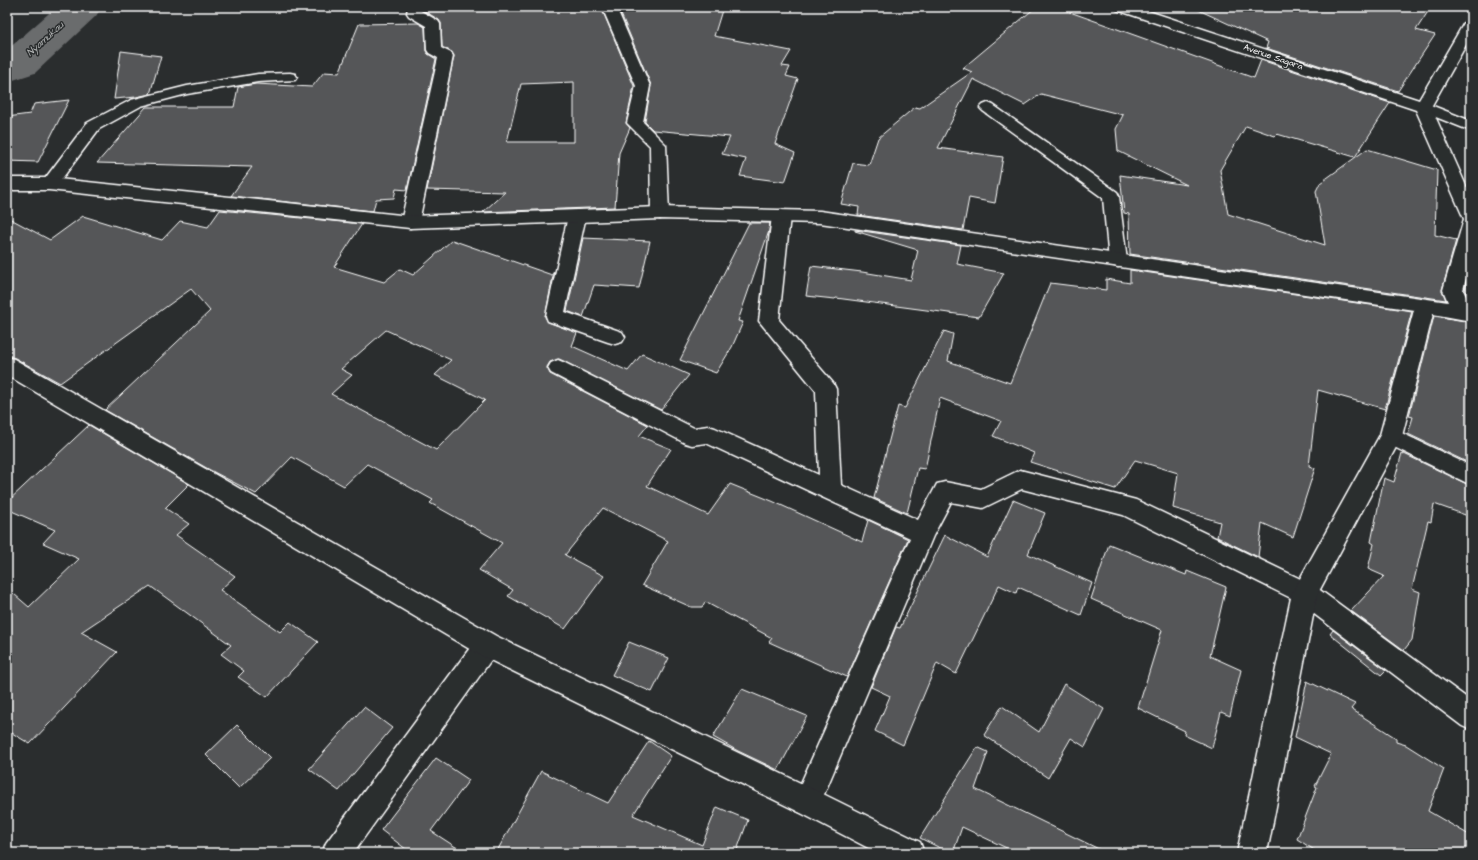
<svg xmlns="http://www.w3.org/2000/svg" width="1478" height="860" font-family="'Architects Daughter',sans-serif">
	<rect width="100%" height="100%" fill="#2a2d2e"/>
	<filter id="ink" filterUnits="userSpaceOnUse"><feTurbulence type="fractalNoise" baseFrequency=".025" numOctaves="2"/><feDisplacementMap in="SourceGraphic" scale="8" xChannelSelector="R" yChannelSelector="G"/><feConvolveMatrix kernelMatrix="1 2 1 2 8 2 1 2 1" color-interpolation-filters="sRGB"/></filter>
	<g filter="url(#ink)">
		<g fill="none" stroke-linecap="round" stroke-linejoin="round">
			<path fill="#6a6c6d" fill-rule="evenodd" d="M56 7H102L96 16 35 73 7 82V50Z"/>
		</g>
		<path fill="#555758" stroke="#fff" fill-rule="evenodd" d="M423 7H601L634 86 626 123 630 128 619 153 615 207 483 212 505 192 427 190 454 56 452 52 442 47 441 23 439 20 423 10ZM574 82V142H507L521 84Z
			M618 7H723L714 36 791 51 782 66 790 67 786 76 798 79 775 144 795 153 785 182 740 176 746 159 722 154 730 137 653 130 645 122 651 85Z
			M1036 7H1056L1254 78 1261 60 1390 103 1355 157 1277 134 1275 136 1246 126 1220 170 1228 214 1325 245 1316 191 1320 183 1367 149 1437 170 1435 235 1456 240 1442 290 1446 300 1130 254 1129 214 1124 213 1120 175 1187 185 1118 151 1116 129 1123 115 1041 94 1025 105 973 79 938 148 1003 157 995 203 969 198 963 230 858 215 859 207 841 204 853 163 869 165 878 138 915 107 920 108 972 72 963 68Z
			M1192 7H1431L1416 30 1435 35 1398 91 1266 48 1268 42Z
			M418 23 425 27 426 51 428 54 436 59 407 190 396 189 394 198 376 199 373 211 231 196 252 167 97 163 146 107H234L238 87 256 84 312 87 324 72 339 73 359 24Z
			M121 51 161 56 150 94 136 97 114 99Z
			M69 100 38 162 7 161V117L30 114 34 104Z
			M220 210 362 224 334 267 384 282 400 269 413 275 452 240 552 275 554 271 545 317 548 322 577 333 572 346 628 371 642 354 689 375 661 410 559 359 550 362 547 367 550 374 648 425 639 436 671 449 647 486 708 515 730 484 772 501 862 542 868 520 908 539 847 677 769 642 772 638 705 602 702 607H691L642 585 668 541 603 508 565 555 604 576 565 629 508 596 513 590 479 570 502 543 430 503 433 500 367 464 344 486 292 457 256 494 210 470 105 410 210 311 191 289 60 383 15 358 7 356V217L50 240 83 216 162 240 180 221 208 227ZM386 330 451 360 435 375 485 400 436 450 331 394 352 375 341 369Z
			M749 223H770L769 231 738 321 743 322 732 347 716 373 680 360Z
			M855 230 961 245 957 264 1004 273 979 317 836 298 835 299 806 296 811 266 862 272 911 280 918 250 855 231Z
			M583 238 650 241 639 288 594 285 583 317 567 311Z
			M1471 264V303L1465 290Z
			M1130 270 1412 311 1385 409 1318 390 1309 466 1315 468 1293 537 1262 523 1258 557 1217 537 1220 522 1173 508 1178 473 1135 460 1115 489 1030 462 1034 453 993 436 1001 421 940 398 925 469 918 468 907 513 874 498 898 406 905 408 944 331 953 334 948 361 1010 383 1050 283 1106 290V279L1130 283Z
			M1434 316 1471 322V464L1408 434 1413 417 1409 416Z
			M89 425 189 484 165 508 189 524 176 535 235 576 220 590 280 632 290 622 318 642 267 697 238 677 244 671 221 654 231 645 150 586 81 632 117 652 30 744 7 730V588L29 607 79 559 43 543 55 530 7 509V502Z
			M1402 453 1471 486V517L1434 504 1431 522 1428 521 1412 589 1420 592 1412 640 1404 650 1351 611 1384 576 1368 569 1374 544 1371 542 1384 478 1394 482Z
			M1013 500 1045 513 1028 554 1092 583 1081 615 1018 587 1016 593 999 585 956 674 937 663 903 745 875 731 890 696 871 687 896 627 900 628 945 535 987 557Z
			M1109 544 1186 575 1187 571 1226 587 1210 656 1241 670 1230 716 1221 712 1212 748 1184 735 1185 731 1138 708 1162 630 1091 599Z
			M1333 630 1386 670 1381 675 1330 634Z
			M629 642 669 658 652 692 612 675Z
			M1307 681 1355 704 1351 709 1396 738V742L1406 745 1444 769 1428 811 1471 836V853H1319L1297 839 1317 787 1315 786 1331 754 1295 737Z
			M1064 684 1104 709 1085 747 1071 738 1048 778 984 735 1002 706 1039 732Z
			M742 689 807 716 778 770 738 751 713 737Z
			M364 707 392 728 339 791 309 769Z
			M237 725 270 758 239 788 206 755Z
			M649 741 671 756 633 815 702 845 717 807 748 820 736 853H496L541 771 608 803Z
			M977 747 988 752 975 789 1107 853H1017L962 827 953 853H950L920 838Z
			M436 758 469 780 431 831 465 853H411L381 830Z"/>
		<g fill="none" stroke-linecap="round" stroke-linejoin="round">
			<defs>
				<path id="service" d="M408 7H422L421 11 438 21 440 24 441 48 451 53 453 56 419 222 416 226 410 228 404 226 401 222 438 58 429 53 427 50 426 26 409 16 407 13Z
					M602 7H616L650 86 643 122 666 145 669 213 666 217 660 219 654 217 651 213 650 146 627 123 636 86Z
					M290 73 295 74 297 77 295 80 258 82 187 94 141 106 99 129 55 188 49 189 43 188 41 184 87 123 131 100 187 86 258 74Z
					M1423 102 1471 121V131L1418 110 1415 107 1418 104Z
					M988 103 993 105 1117 192 1119 196 1127 261 1124 265 1118 267 1112 265 1109 261 1103 198 983 111 980 108 983 105Z
					M577 210 583 212 586 216 565 312 622 332 625 337 622 342 615 344 608 342 548 321 546 316 568 216 571 212Z
					M781 210 787 212 790 216 779 320 833 383 836 389 841 485 918 520 937 484 945 482 981 489 1020 470 1136 500 1313 585 1471 701V730L1462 726 1297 601 1123 515 1022 489 983 508 951 502 933 536 817 811 807 815 797 811 793 801 910 538 706 443 692 445 685 443 551 373 548 368 551 363 558 360 565 363 694 428 708 426 715 428 819 475 816 391 759 321 772 216 775 212Z
					M1391 428 1471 466V485L1384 442 1380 436 1384 430Z
					M487 633 496 637 499 645 496 653 353 853H322L326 843 478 637Z"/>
				<path id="minor" d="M1115 7H1136L1419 100 1464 23 1466 20 1471 19V36L1431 107 1471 197V258L1463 290 1471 307V321L1433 314 1402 436 1317 595 1267 853H1237L1292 593 1380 435 1414 310 820 223 660 219 410 228 49 190H7V178H49L410 216 660 207 820 211 1448 302 1443 290 1464 219 1416 110 1117 10Z
					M7 357 14 359 496 636 817 791 920 842 924 853H878L797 811 478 654 7 375Z"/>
			</defs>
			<use href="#service" stroke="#fff" stroke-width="3"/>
			<use href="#minor" stroke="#fff" stroke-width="3"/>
			<use href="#service" fill="#2a2d2e" fill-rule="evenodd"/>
			<use href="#minor" fill="#2a2d2e" fill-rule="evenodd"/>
		</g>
	</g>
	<g text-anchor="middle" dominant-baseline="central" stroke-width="3" stroke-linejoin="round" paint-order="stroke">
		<g font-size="9" fill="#fff" stroke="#2a2d2e">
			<text transform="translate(1273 57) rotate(19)">Avenue Sagara</text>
		</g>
		<g font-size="10" font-style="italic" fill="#b4b6b6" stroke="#2a2d2e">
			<text transform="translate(45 39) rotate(-42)">Nyamukau</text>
		</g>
	</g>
	<rect width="1478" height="860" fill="none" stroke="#2a2d2e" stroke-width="24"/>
	<rect x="12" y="12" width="1454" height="836" fill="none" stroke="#fff" stroke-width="1.5" filter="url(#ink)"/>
</svg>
